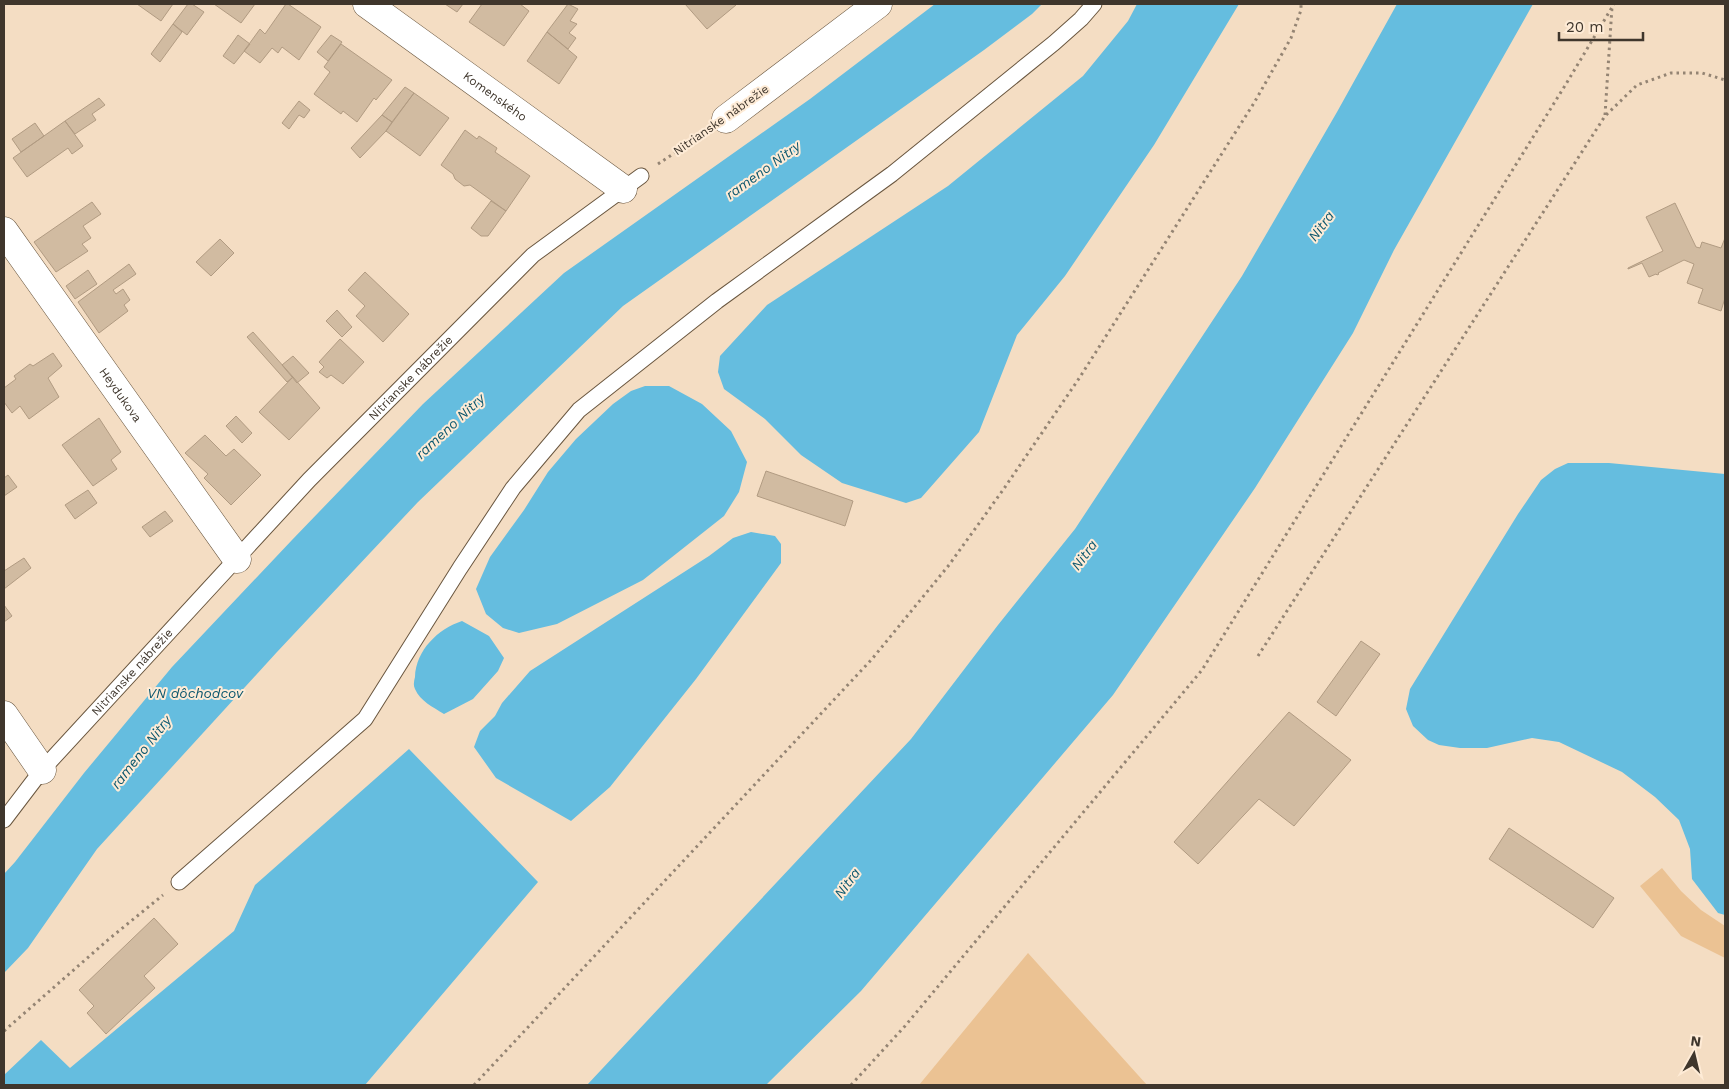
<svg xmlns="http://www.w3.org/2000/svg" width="1729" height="1089" font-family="'Work Sans',sans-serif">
	<rect width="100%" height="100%" fill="#f4ddc3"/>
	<path fill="#ebc293" d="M1662 868 1681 891 1701 910 1725 926V958L1681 936 1640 886Z
		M1028 953 1147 1085H919Z"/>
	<path fill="#65bddf" d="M935 4H1042L1032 14 984 50 623 306 418 502 277 652 97 849 28 948 4 973V874L15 862 84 773 172 667 292 540 423 404 564 273 810 99Z
		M1137 4H1239L1154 145 1065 276 1017 335 979 432 921 498 906 503 842 483 801 455 765 419 724 389 718 372 720 356 767 305 948 186 1083 76 1128 21Z
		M1397 4H1533L1394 250 1353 333 1255 488 1113 695 861 991 766 1085H587L911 739 998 625 1075 529 1242 276 1337 112Z
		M645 386H669L702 404 731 431 747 462 739 492 724 516 643 580 557 624 519 633 503 628 486 614 476 589 490 557 524 510 548 472 576 439 613 404 631 391Z
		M1568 463H1609L1725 474V915L1718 913 1692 879 1690 849 1679 820 1655 797 1622 772 1559 742 1532 738 1487 748H1460L1439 745 1428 740 1413 726 1406 709 1410 689 1518 514 1541 480 1555 469Z
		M751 532 775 536 781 544V563L696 679 610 787 571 821 496 778 474 747 480 731 495 716 502 703 530 671 709 556 733 538Z
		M462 621 489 636 504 658 498 671 473 699 444 714C433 707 420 701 415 689 413 685 414 681 415 677 416 650 438 629 462 621Z
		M409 749 538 882 365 1085H4V1075L41 1040 70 1068 234 931 255 885Z"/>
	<path fill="#d1bba1" stroke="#b19b82" d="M137 4H173L161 21Z
		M188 4H192L204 12 187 35 173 24Z
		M214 4H255L241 23Z
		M286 4H288L321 27 299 60 282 47 278 53 272 48 260 63 244 51 260 29 265 34Z
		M445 4H463L457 12Z
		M482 4H520L529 11 504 46 469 22Z
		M568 4 578 9 570 21 577 24 569 33 576 38 568 49 547 32Z
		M685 4H735L736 5 707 29Z
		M173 24 182 32 160 62 151 54Z
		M547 32 577 57 559 84 527 61Z
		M238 35 250 44 234 64 223 56Z
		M331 35 342 42 328 61 317 52Z
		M341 44 392 80 376 100 374 98 357 122 343 111 341 114 314 94 330 72 324 67Z
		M405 87 414 93 392 122 382 115Z
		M414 93 449 118 420 156 386 131Z
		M99 98 105 105 92 114 96 120 75 134 65 121Z
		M299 101 310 110 304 118 299 115 289 129 282 123Z
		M382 115 392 122 386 131 360 158 351 148Z
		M65 121 83 146 72 154 68 148 27 177 13 158Z
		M35 123 44 136 21 152 12 139Z
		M465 130 477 139 479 136 497 148 495 152 530 176 506 211 470 185 464 186 455 179 453 174 441 165Z
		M491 201 506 211 488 236H481L471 228Z
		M92 202 101 214 83 226 91 238 82 244 88 251 56 272 34 242Z
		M1675 203 1696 247 1700 248 1702 242 1721 248 1725 238V298L1721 311 1698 303 1703 289 1687 283 1694 264 1684 260 1658 273 1659 274 1657 275 1656 274 1649 277 1642 263 1628 269V268L1663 251 1646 217Z
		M220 239 234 253 211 276 196 262Z
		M129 264 136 274 113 290 116 294 123 289 130 300 124 305 128 311 99 333 78 302Z
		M88 270 97 284 75 299 66 286Z
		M365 272 409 314 383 342 356 316 365 306 348 290Z
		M337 310 352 327 342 337 326 321Z
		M253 332 293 377 287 382 247 337Z
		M340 339 364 362 343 384 331 375 327 378 319 372 324 367 319 362Z
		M53 353 62 366 48 378 59 397 29 419 20 406 12 413 4 402V388L16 379 14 376 30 364 33 366Z
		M293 356 309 373 297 383 282 365Z
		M293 377 320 408 289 440 259 412Z
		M236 416 252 433 242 443 226 426Z
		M99 418 121 452 111 460 117 469 93 486 62 445Z
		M205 435 226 456 234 449 261 475 231 505 204 478 208 474 185 453Z
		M766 471 853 501 845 526 757 496Z
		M8 475 17 487 4 496V478Z
		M88 490 97 503 75 519 65 505Z
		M165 511 173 521 150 537 142 527Z
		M24 558 31 568 4 589V571Z
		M4 605 12 616 4 622Z
		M1361 641 1380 654 1336 716 1317 702Z
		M1289 712 1351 760 1294 826 1259 799 1198 864 1174 842Z
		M1509 828 1614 898 1593 928 1489 859Z
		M154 918 178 944 144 976 155 988 106 1034 87 1013 94 1006 79 990Z"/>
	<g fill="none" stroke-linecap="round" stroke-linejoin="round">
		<defs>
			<g id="service">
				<path id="s1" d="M4 820 42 770 309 480 533 255 641 176"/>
				<path d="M179 882 365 719 460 568 513 488 579 410 717 301 892 174 1054 43 1081 19 1094 4"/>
			</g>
			<g id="minor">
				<path id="s2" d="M367 4 623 189"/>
				<path d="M726 119 878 4"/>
				<path id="s3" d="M4 231 237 559"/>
				<path d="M4 715 42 770"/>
			</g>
		</defs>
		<use href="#service" stroke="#69563f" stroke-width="17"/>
		<use href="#minor" stroke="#69563f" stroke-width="29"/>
		<path stroke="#948473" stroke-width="3" stroke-dasharray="2.5 4" stroke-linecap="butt" d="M1605 115 1612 7
			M658 164 703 134
			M1258 656 1605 116 1637 85 1671 73H1702L1725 80
			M4 1031 109 939 163 895
			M474 1085 872 659 949 565 1003 490 1080 377 1254 103 1291 38 1301 10V4
			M851 1085 905 1026 1202 670 1566 84 1614 4"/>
		<use href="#service" stroke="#fff" stroke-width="15"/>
		<use href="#minor" stroke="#fff" stroke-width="28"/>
	</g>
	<g text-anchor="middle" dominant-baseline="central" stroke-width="4" stroke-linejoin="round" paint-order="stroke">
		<g font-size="12" fill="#3f362c" stroke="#feebd6">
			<text stroke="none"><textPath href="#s2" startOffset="158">Komenského</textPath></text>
			<text transform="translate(721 120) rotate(-35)">Nitrianske nábrežie</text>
			<text stroke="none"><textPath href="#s1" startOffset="601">Nitrianske nábrežie</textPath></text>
			<text stroke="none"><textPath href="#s3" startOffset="201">Heydukova</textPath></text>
			<text stroke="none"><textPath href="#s1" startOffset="196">Nitrianske nábrežie</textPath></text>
		</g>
		<g font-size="14" font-style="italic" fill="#0c576e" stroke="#feebd6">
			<text transform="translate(763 170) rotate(-36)">rameno Nitry</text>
			<text transform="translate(1321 226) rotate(-54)">Nitra</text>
			<text transform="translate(450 426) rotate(-43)">rameno Nitry</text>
			<text transform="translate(1084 555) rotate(-54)">Nitra</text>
			<text x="195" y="693">VN dôchodcov</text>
			<text transform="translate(141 752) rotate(-52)">rameno Nitry</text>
			<text transform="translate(847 883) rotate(-54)">Nitra</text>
		</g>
	</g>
	<rect width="1729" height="1089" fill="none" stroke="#3f362c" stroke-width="10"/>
	<g transform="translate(1694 1054) rotate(8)" stroke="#feebd6" stroke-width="4" paint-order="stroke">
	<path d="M0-4L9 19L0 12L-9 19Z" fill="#3f362c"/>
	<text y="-8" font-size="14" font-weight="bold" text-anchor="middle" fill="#3f362c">N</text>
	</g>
	<path d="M1559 32v8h84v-8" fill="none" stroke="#3f362c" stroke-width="2.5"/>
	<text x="1566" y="32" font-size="15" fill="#3f362c" stroke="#feebd6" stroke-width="4" paint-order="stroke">20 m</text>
</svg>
